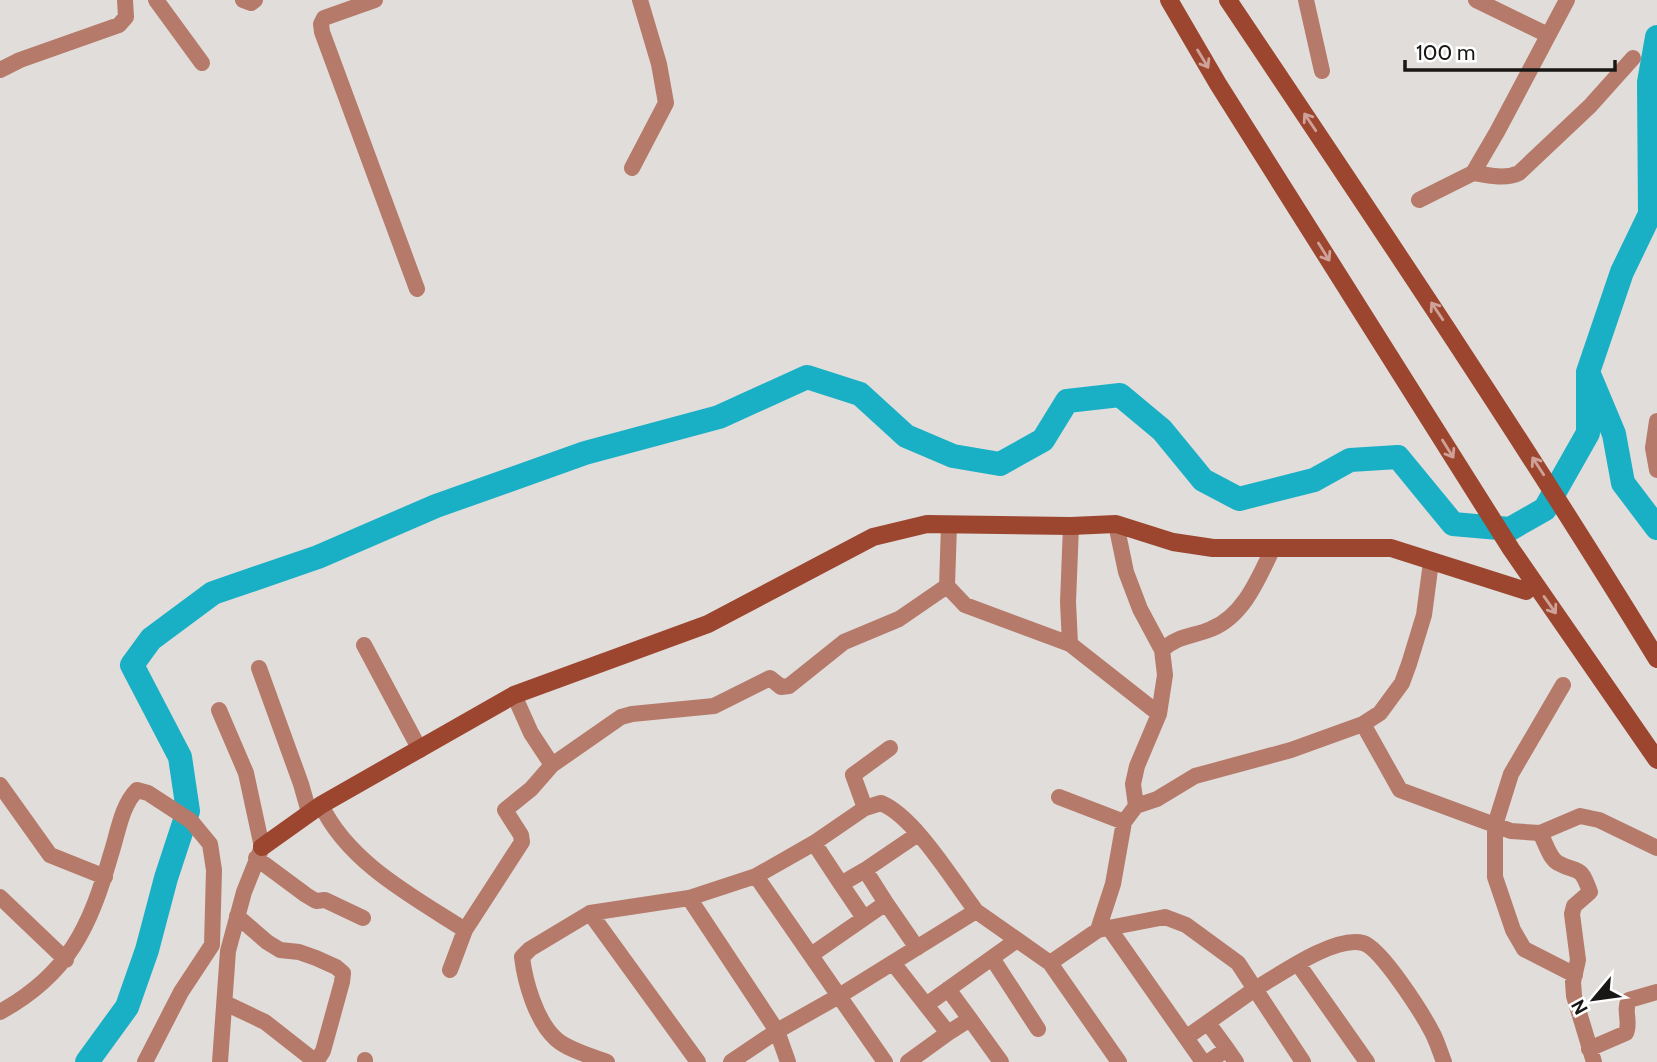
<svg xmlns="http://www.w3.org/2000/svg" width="1657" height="1062" font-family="Cabin,sans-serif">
	<rect width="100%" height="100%" fill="#e1dddb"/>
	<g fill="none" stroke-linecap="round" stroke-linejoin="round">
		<path stroke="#19b0c5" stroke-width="24" d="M1657 37 1649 82 1650 214 1622 272 1588 372 1614 434 1623 483 1657 528
			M87 1062 127 1007 147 950 166 878 188 811 180 757 132 665 151 639 213 593 318 557 436 506 585 453 719 417 807 377 860 394 906 436 953 456 1000 464 1043 440 1067 401 1120 395 1162 430 1203 480 1239 499 1314 480 1350 460 1398 457 1453 524 1510 529 1545 509 1588 433V372"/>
		<path stroke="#b57a69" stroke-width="16" d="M156 0 202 63
			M243 0 251 3 255 0
			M375 0 324 18 321 24 322 32 417 289
			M1306 0 1322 71
			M1476 0 1548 35
			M0 70 20 60 119 25 126 17 125 0
			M632 168 666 103 659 64 640 0
			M1473 173C1489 175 1504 180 1519 173L1590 106 1633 58
			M1419 200 1473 173 1497 132 1567 0
			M1657 421 1653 448 1657 470
			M949 525 947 586 965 605 1070 644 1068 602 1071 526
			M1070 644 1159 714
			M364 645 420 750
			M1162 650C1179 635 1192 637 1211 629 1244 616 1259 577 1273 548
			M259 668 301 784 309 812
			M1563 685 1511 774 1495 825V877L1513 930 1524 949 1575 975
			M514 695 531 733 552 765 621 717 632 714 714 706 770 678 781 687 789 686 844 642 899 619 947 586
			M219 710 246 773 262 847 244 892 228 951 220 1062
			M1363 724 1400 790 1511 831 1540 833C1545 841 1549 858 1558 863 1578 874 1580 863 1590 892L1574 906 1572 914 1578 960 1573 982 1574 996 1594 1062
			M0 785 50 855 105 877
			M1059 797 1124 822
			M321 805C349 863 412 896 465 930
			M1136 806 1157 799 1195 776 1291 750 1363 724 1380 713 1402 683 1409 664 1424 615 1431 562
			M865 808 853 775 890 748
			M1540 833 1580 816 1599 820 1657 848
			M814 843 841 884 865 870
			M256 858 306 895 316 901 325 900 363 918
			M841 884 864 918
			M0 897 66 960
			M689 898 756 876 839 996 976 911C953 881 915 817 881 803L865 808 814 843 756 876
			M886 903 865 870 918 834
			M976 911 1050 963
			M590 913 689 898 777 1031 788 1062
			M1109 928 1203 1062
			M1098 930 1113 884 1124 822 1136 806 1133 784 1137 766 1159 714 1165 675 1162 650 1140 609 1126 572 1116 524
			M811 955 886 903 917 948
			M992 958 1038 1029
			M893 963 948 1033 970 1019 1001 1062
			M1298 964 1367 1062
			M450 970 465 930 522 842 521 835 505 810 531 789 552 765
			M948 989 970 1019
			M225 1003 265 1022 316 1062 323 1051 342 982 343 973 336 967 316 958 299 952 280 950 267 942 237 916
			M926 1005 1017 940
			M0 1012C69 974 90 927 111 854 118 833 121 806 137 790L148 793 191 821 210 844 214 870 212 945 181 992 145 1062
			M1208 1023 1227 1049
			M1589 1049 1626 1033C1631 1022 1623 1010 1629 1000L1657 992
			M365 1062V1060
			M607 1062C591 1056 568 1050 556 1039 536 1021 525 982 522 957L530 949 590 913 698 1062
			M731 1062 777 1031 839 996 885 1062
			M908 1062 948 1033
			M1119 1062 1050 963 1098 930 1165 917 1186 925 1238 963 1255 989 1187 1037
			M1208 1062 1227 1049 1236 1062
			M1303 1062 1255 989C1279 975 1335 935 1363 943 1381 948 1422 1013 1432 1032 1437 1041 1440 1052 1444 1062"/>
		<path stroke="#9c4630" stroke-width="18" d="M1169 0 1218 84 1511 549 1657 760
			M1228 0C1374 218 1520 435 1657 659
			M262 847 321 805 514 695 708 624 873 537 927 524 1071 526 1116 524 1173 542 1213 548H1391L1526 591"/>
	</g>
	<defs><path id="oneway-shaft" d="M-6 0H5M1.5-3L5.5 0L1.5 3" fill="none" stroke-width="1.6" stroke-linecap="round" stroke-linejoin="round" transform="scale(1.75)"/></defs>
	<g stroke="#cea298">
		<use href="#oneway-shaft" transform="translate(1203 59) rotate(59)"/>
		<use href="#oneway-shaft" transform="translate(1310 122) rotate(-124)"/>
		<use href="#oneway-shaft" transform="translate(1324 252) rotate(58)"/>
		<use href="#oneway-shaft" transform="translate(1437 311) rotate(-124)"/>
		<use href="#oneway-shaft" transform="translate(1448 449) rotate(58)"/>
		<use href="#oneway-shaft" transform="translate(1538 466) rotate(-123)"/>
		<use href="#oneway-shaft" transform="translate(1550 605) rotate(55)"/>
	</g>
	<g transform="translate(1594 999) rotate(241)" stroke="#ffffff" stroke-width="5" paint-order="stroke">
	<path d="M0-5L12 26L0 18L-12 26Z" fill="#181716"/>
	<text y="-10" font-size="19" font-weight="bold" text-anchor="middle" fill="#181716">N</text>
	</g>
	<path d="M1405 60v10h210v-10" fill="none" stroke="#181716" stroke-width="3.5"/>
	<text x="1416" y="60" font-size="21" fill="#181716" stroke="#ffffff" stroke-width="5" paint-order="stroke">100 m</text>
</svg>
